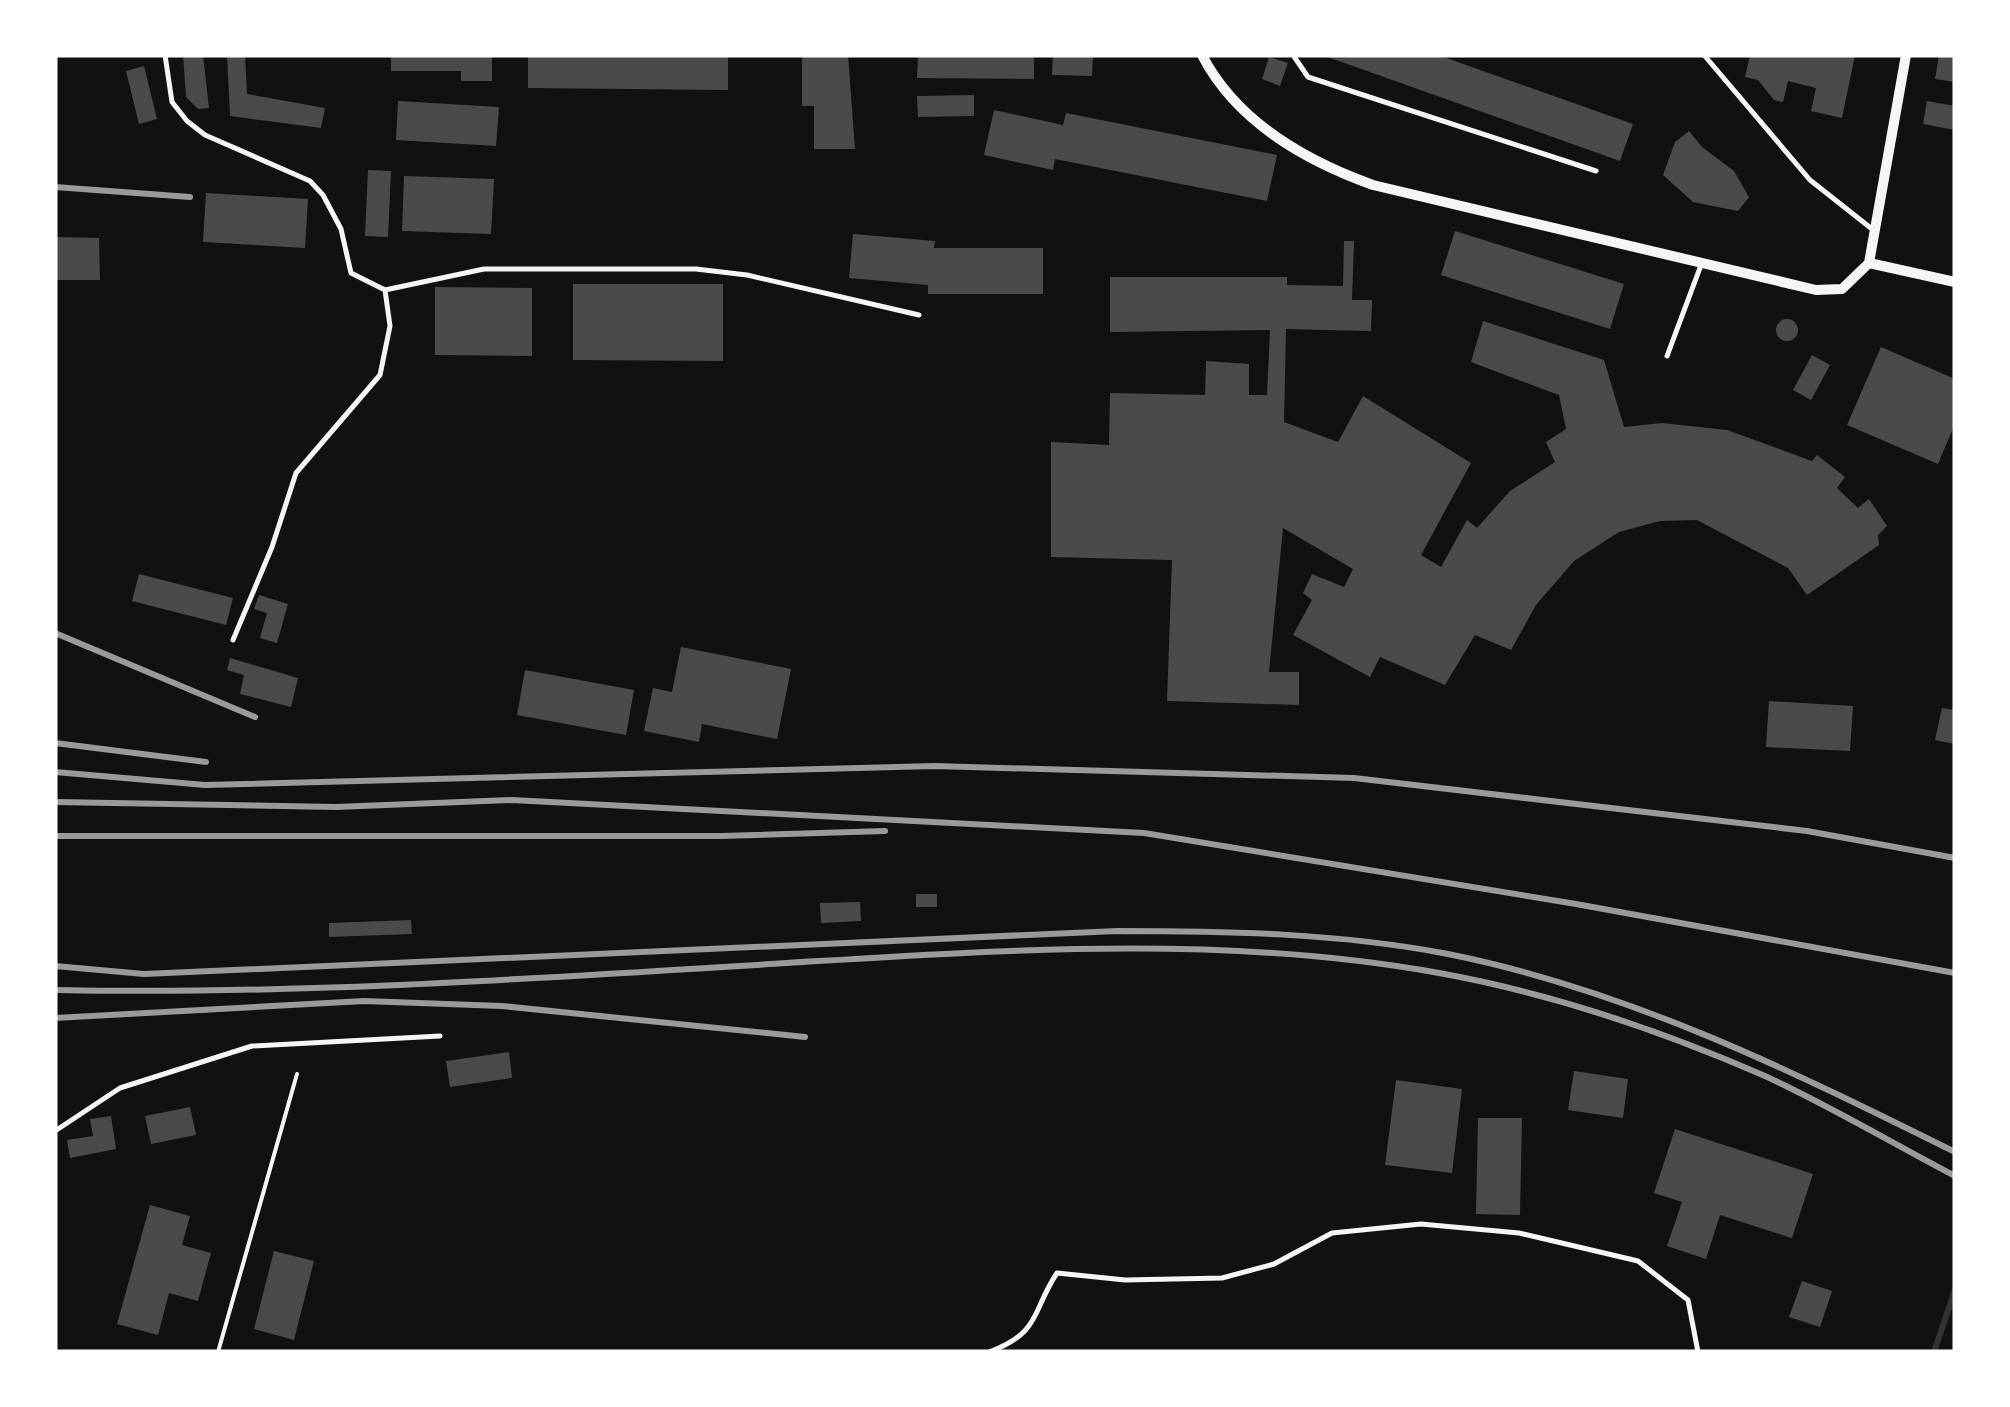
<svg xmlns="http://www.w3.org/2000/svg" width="2010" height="1407" font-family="'Roboto Serif',serif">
	<rect width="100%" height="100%" fill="#111"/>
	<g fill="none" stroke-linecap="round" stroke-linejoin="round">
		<path stroke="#333" stroke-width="6" d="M1934 1352 1955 1290"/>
	</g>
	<path fill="#4a4a4a" d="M183 55H203L209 108 198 109 186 97Z
		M227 55H245L247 94 325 108 321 128 230 116Z
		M391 55H492V81H461V71H391Z
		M528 55H728V90L528 88Z
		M802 55H848L855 149H814V106H802Z
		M918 55H1034V79L917 78Z
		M1053 55H1093L1092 76 1052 75Z
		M1322 55H1438L1633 124 1620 161Z
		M1750 55H1855L1842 118 1811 111 1816 88 1788 81 1783 102 1774 100 1758 80 1745 77Z
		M1939 55H1955V82L1935 79Z
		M1269 57 1288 63 1280 86 1262 79Z
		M144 66 157 119 139 124 126 71Z
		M974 95V116L918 117 917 96Z
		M398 101 499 107 496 146 396 140Z
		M1927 101 1955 106V130L1923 124Z
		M994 110 1063 125 1066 113 1277 155 1267 201 1055 159 1053 170 984 155Z
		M1689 131 1702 147 1734 171 1749 197 1738 211 1693 202 1663 175 1675 142Z
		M368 170 391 171 388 237 365 236Z
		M404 176 494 179 491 234 402 231Z
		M206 193 308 199 305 248 203 242Z
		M1455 231 1624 284 1610 329 1441 275Z
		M853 234 935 241 934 248H1043V294H928V285L849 278Z
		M55 237 99 238 100 280H55Z
		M1344 241H1354L1352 300H1372L1371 331 1286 329 1284 422 1338 442 1363 396 1471 463 1421 555 1441 567 1467 520 1477 528 1510 491 1555 462 1546 442 1566 429 1559 395 1471 362 1483 321 1604 360 1624 427 1662 423 1727 430 1812 461 1817 455 1845 477 1837 488 1858 508 1869 499 1887 526 1878 535 1879 545 1807 595 1788 568 1697 520 1660 521 1619 532 1574 561 1536 605 1511 650 1475 635 1445 685 1380 657 1370 677 1293 635 1312 600 1303 593 1312 574 1344 587 1353 569 1283 528 1269 672H1299V705L1167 701 1172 560 1051 557V442L1109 445 1110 393 1205 395 1206 361 1249 364V395H1267L1270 330 1110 332V277H1287V285L1343 286Z
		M573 284H723V361L573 360Z
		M435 287 532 288V356L435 355Z
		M1776 330a11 11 0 1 1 22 0a11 11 0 1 1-22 0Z
		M1881 347 1955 379V424L1938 464 1847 425Z
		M1812 355 1830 365 1811 400 1793 390Z
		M139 574 233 598 226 625 132 601Z
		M259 595 288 604 277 643 260 638 267 613 254 609Z
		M681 647 791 669 777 739 702 724 699 742 644 731 653 688 672 692Z
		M230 658 298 678 291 707 240 694 244 675 227 670Z
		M525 670 634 690 626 735 517 715Z
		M1769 701 1853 706 1850 751 1766 747Z
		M1942 708 1955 710V744L1935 740Z
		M916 894H937V907H916Z
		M860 902 861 921 821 923 820 903Z
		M411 920 412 934 329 937V923Z
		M509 1052 512 1078 450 1087 446 1061Z
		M1574 1071 1628 1079 1623 1118 1568 1110Z
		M1396 1080 1462 1089 1452 1173 1385 1165Z
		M190 1107 196 1135 151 1144 145 1116Z
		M111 1116 116 1149 70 1158 67 1140 93 1136 90 1119Z
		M1478 1118H1522L1520 1215 1476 1214Z
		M1675 1129 1813 1174 1792 1238 1720 1215 1706 1259 1667 1246 1682 1202 1654 1193Z
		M150 1205 190 1216 182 1245 211 1253 198 1301 169 1293 158 1335 117 1324Z
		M274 1251 314 1261 294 1340 254 1329Z
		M1802 1281 1832 1291 1820 1327 1789 1317Z"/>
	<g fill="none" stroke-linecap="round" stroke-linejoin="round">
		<path stroke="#f5f5f5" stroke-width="4" d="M218 1352 297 1074"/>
		<path stroke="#f5f5f5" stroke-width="5" d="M165 55 172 102 187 121 205 135 310 181 323 195 341 229 351 273 385 290 484 269H696L747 275 919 315
			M1293 55 1308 77 1596 171
			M1704 55 1810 180 1872 229
			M1667 356 1701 265
			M233 640 272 547 296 473 380 375 390 326 385 290
			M55 1131 120 1088 252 1046 440 1036
			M989 1352C1042 1332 1031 1312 1057 1273L1125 1280 1222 1278 1274 1264 1332 1233 1421 1224 1519 1233 1638 1261 1688 1300 1698 1352"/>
		<path stroke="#f5f5f5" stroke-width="10" d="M1202 55C1236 121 1306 161 1373 185L1816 290 1842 289 1869 263
			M1869 263 1906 55
			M1869 263 1955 282"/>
		<path stroke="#9a9a9a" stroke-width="6" d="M55 187 190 197
			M55 633 255 717
			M55 743 206 762
			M55 772 205 785 935 766 1354 778 1807 831 1955 858
			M55 802 336 807 512 800 1144 833 1576 904 1955 973
			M55 836H722L885 831
			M55 966 144 974 1117 931C1228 931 1339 933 1448 954 1628 990 1792 1071 1955 1152
			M55 990C298 995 544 978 787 963 1004 950 1224 934 1439 973 1550 993 1662 1031 1765 1076 1830 1106 1892 1143 1955 1176
			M55 1018 364 1001 502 1006 805 1037"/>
	</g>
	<rect width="2010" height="1407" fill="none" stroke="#ffffff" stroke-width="115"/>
</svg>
